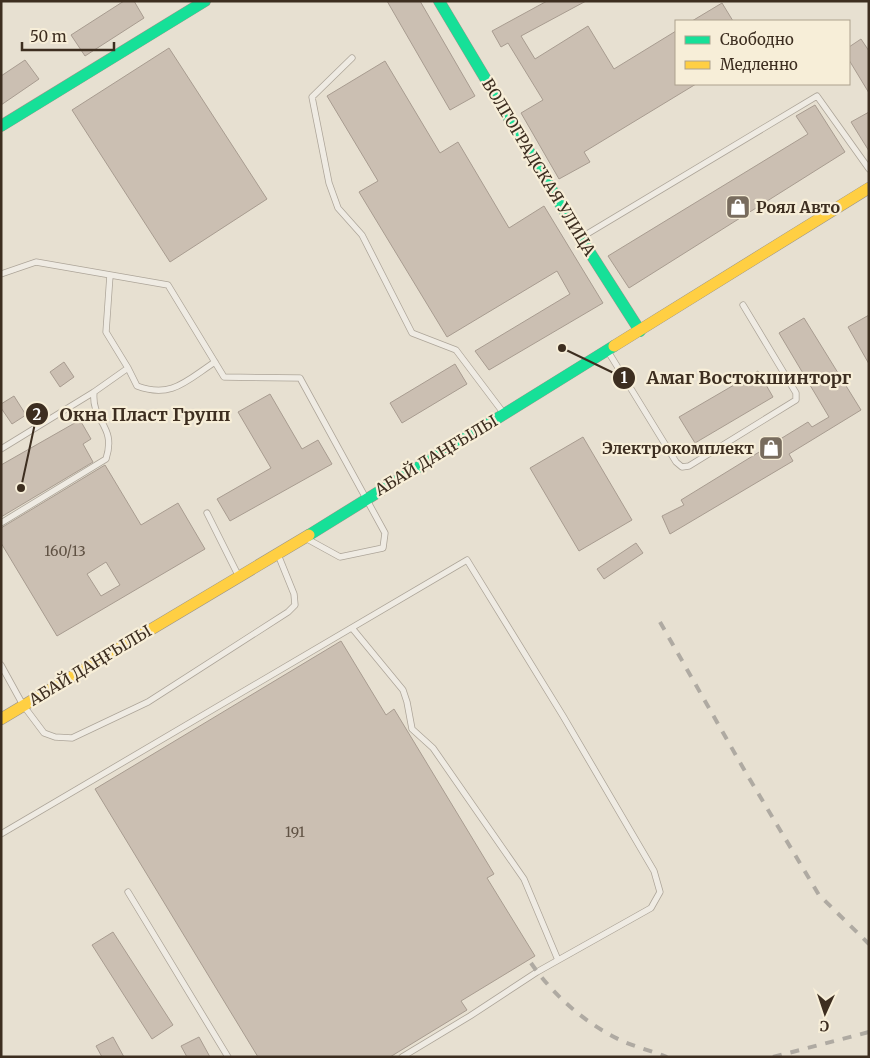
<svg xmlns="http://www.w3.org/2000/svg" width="870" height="1058" font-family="Merriweather,serif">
	<rect width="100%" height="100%" fill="#e7e0d1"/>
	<path fill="#cbbfb2" stroke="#a89c90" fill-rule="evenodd" d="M124 1H134L144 18 85 56 71 35Z
		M387 1H420L475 96 450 110Z
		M547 1H586L521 36 535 59 588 26 614 69 676 31V84H696L584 152 590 162 559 179 521 113 543 100 508 43 501 47 492 31Z
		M722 3 733 21H692Z
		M861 39 869 51V93L849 60V47Z
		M169 48 267 199 170 262 72 110Z
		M25 60 39 79 1 105V76Z
		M385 61 440 153 458 142 509 228 544 206 603 303 489 370 475 351 570 294 557 271 447 337 359 192 378 181 327 96Z
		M815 105 845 152 629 288 608 256 808 134 796 116Z
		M869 112V151L851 122Z
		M869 315V364L848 327Z
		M804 318 861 410 789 454 793 461 670 534 662 516 684 505 681 500 808 422 812 427 829 417 779 333Z
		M64 362 74 377 60 387 50 372Z
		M455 364 467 384 402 423 390 403Z
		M758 371 773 397 695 443 679 417Z
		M270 394 302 449 318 440 332 464 230 521 217 499 271 468 238 412Z
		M14 396 26 415 12 424 1 408V404Z
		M80 420 91 439 83 444 93 462 1 517V465Z
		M583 437 632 520 579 551 530 468Z
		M105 465 141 525 178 503 205 549 57 636 1 543V528ZM106 562 120 585 101 596 87 574Z
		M636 543 643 553 604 579 597 569Z
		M341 641 386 715 394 709 494 874 487 878 535 956 461 1001 467 1010 390 1057H258L95 789Z
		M113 932 173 1025 152 1039 92 945Z
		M113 1037 124 1057H102L96 1046Z
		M199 1037 210 1057H187L181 1046Z"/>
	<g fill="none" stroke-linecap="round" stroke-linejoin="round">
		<defs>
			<path id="lane" d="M352 58 312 97 329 183 338 208 362 235 412 333 456 350 502 411
				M582 237 817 96 869 169
				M1 274 36 262 168 285 224 377 300 378 385 533 383 548 340 557 309 540
				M110 275 106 332 128 368
				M609 353 676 462 682 467 689 466 796 400V393L743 305
				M1 449 94 392 128 368 137 386C172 399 187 380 215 362
				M207 513 238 575
				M1 523 106 459C117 425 91 422 94 392
				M352 628 403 690 407 702 412 729 433 748 524 879 558 960
				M1 665 23 705 44 733 55 737 72 738 148 702 288 612 295 605 294 594 279 557
				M1 834 467 560 563 716 654 871 660 892 651 908 537 972 470 1016 402 1057
				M128 892 228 1057"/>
			<path id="fast" d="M439 1 580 237 640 331
				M1 126 205 1
				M309 535 614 346"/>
			<path id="slow" d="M614 346 869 188
				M1 719 309 535"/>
		</defs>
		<use href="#lane" stroke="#ada599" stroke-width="7"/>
		<use href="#fast" stroke="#9c958a" stroke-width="12"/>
		<use href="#slow" stroke="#9c958a" stroke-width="12"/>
		<use href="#lane" stroke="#efebe3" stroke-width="5.5"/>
		<use href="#fast" stroke="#16e098" stroke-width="11"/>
		<use href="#slow" stroke="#ffcf43" stroke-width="11"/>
		<path stroke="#afaaa2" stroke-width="4" stroke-dasharray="9 9" stroke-linecap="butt" d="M660 622 746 773 819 895 869 944
			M531 963C553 995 585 1023 620 1040 635 1047 652 1051 667 1057
			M773 1057 869 1032"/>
	</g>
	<defs>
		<symbol id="shop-square" viewBox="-11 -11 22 22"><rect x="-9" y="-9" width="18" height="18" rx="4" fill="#786c5e" stroke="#f7eed8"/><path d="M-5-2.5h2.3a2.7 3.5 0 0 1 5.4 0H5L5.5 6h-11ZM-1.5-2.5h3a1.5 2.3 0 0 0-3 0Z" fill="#fff"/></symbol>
	</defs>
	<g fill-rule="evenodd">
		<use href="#shop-square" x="724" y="193" width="28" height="28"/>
		<use href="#shop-square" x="757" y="434" width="28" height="28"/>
	</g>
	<g text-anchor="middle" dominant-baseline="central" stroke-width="4.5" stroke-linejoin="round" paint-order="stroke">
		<g font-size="14" fill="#605244">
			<text x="65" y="551">160/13</text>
			<text x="295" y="832">191</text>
		</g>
		<g font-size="16" fill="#3d2e20" stroke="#f7eed8">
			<text transform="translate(539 167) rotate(59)">ВОЛГОГРАДСКАЯ УЛИЦА</text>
			<text transform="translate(436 455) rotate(-31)">АБАЙ ДАҢҒЫЛЫ</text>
			<text transform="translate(90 665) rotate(-31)">АБАЙ ДАҢҒЫЛЫ</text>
		</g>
		<g font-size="16" font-weight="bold" fill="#3d2e20" stroke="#f7eed8" text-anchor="start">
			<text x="756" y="207">Роял Авто</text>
			<text x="754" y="448" text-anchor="end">Электрокомплект</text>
		</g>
	</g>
	<path fill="none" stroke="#3d2e20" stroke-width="2" d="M562 348L624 378M21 488L37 414"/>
	<g fill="#3d2e20" stroke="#f7eed8" stroke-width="2">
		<circle cx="562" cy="348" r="5"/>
		<circle cx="21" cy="488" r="5"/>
		<circle cx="624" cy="378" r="12"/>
		<circle cx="37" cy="414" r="12"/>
	</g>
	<g font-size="15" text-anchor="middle" font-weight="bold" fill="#fff">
		<text x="624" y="383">1</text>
		<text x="37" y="420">2</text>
	</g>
	<g font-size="18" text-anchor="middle" font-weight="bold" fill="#3d2e20" stroke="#f7eed8" stroke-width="4.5" stroke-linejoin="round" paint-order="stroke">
		<text x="749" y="384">Амаг Востокшинторг</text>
		<text x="145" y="421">Окна Пласт Групп</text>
	</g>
	<rect width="870" height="1058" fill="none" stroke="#3d2e20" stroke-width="5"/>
	<rect x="675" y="20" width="175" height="65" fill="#f7eed8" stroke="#ada18e"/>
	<rect x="685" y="36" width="25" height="8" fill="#16e098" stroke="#ada18e"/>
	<text x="720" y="45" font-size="15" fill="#3d2e20">Свободно</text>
	<rect x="685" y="61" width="25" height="8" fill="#ffcf43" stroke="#ada18e"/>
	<text x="720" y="70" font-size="15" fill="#3d2e20">Медленно</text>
	<g transform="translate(825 1013) rotate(183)" stroke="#f7eed8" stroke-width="4" paint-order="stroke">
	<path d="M0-4L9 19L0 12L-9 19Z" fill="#3d2e20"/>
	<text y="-8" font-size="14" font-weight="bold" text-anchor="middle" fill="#3d2e20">С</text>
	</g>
	<path d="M22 42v8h92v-8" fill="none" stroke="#3d2e20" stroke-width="2.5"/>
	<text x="30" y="42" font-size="15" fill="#3d2e20" stroke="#f7eed8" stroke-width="4" paint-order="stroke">50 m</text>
</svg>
